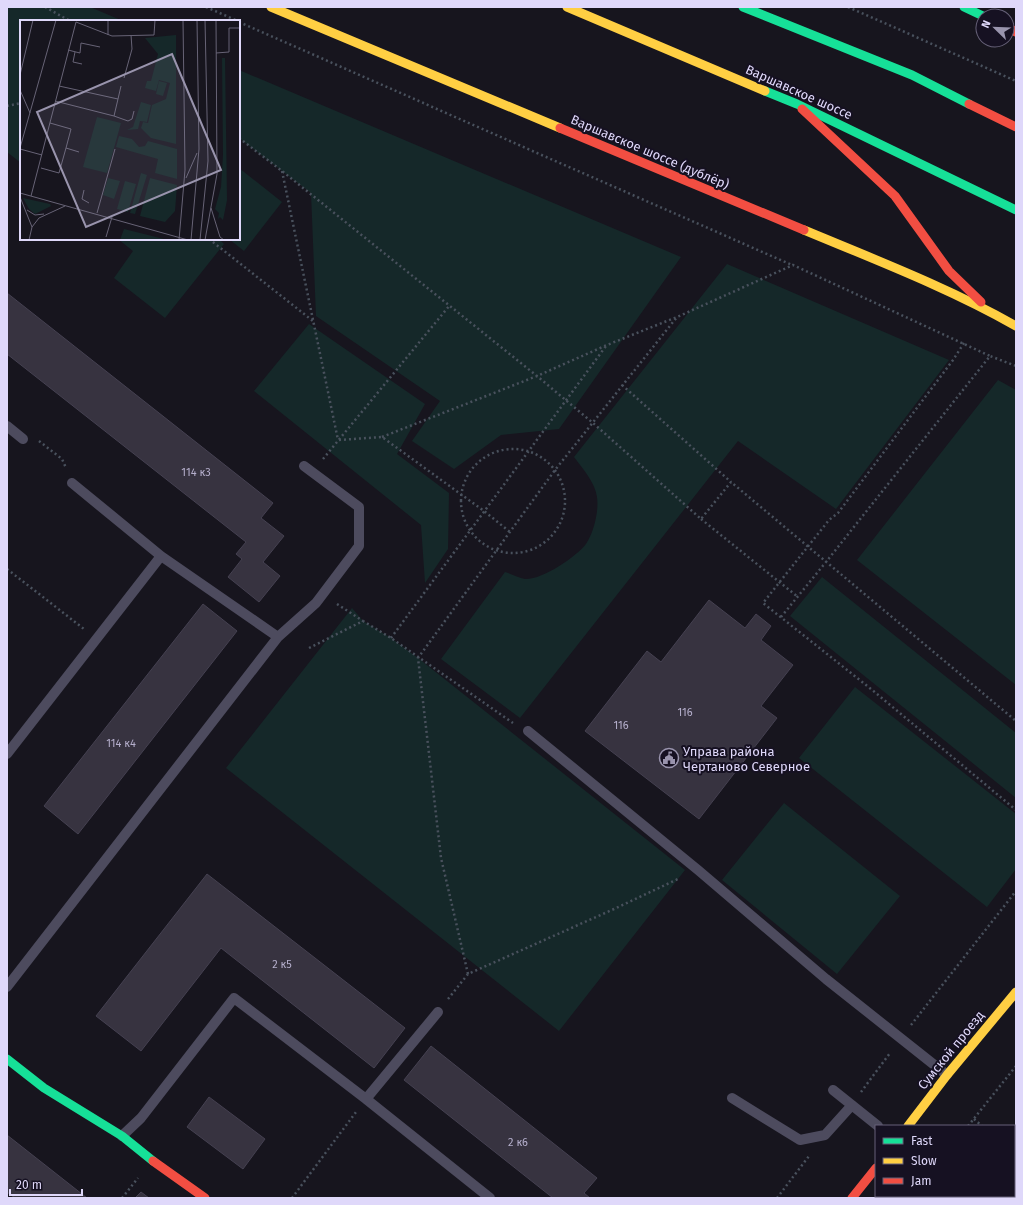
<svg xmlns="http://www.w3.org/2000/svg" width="1023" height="1205" font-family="'Fira Sans',sans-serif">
	<rect width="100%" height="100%" fill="#17151e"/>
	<path fill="#152829" d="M7 7H90L123 21H21V163L7 152Z
		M239 70 681 257 559 429 501 435 454 469 412 441 440 401 316 316 311 193 239 138Z
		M239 168 282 202 244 251 229 239H239Z
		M118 239H219L224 244 165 318 114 278 133 251Z
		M727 264 949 360 836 509 738 441 520 718 441 659 505 572C511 574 519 578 525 579 542 580 576 557 586 544 594 532 599 511 597 497 595 482 582 468 574 457Z
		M309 324 425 404 397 454 449 493 448 549 425 583 421 525 254 391Z
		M998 380 1016 390V685L857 560Z
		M822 577 1016 733V798L790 616Z
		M352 608 363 621 391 638 418 658 685 870 559 1031 226 768Z
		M855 687 1016 814V869L987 907 799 758Z
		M784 803 900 896 837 974 722 880Z"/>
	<path fill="#373340" stroke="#454151" d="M7 293 273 503 261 518 284 536 263 562 280 576 259 602 228 577 242 559 236 554 246 542 7 354Z
		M709 600 745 628 756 614 771 626 761 640 793 665 761 706 777 718 699 819 585 731 647 651 661 662Z
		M203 604 237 631 78 834 44 806Z
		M207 874 405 1028 374 1068 221 948 141 1051 96 1016Z
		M431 1046 597 1178 584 1193 590 1198H553L404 1080Z
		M209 1097 265 1139 243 1169 187 1127Z
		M7 1135 87 1198H15L7 1192Z
		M141 1192 149 1198H135Z"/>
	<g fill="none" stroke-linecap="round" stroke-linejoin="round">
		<path stroke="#49515d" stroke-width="2.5" stroke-dasharray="2 3" stroke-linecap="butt" d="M45 7 70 21
			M206 7 238 21
			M848 7 1016 81
			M239 22 792 265
			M7 106 21 103
			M239 138 282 171 537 376 593 423 701 519 731 482 1016 721
			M282 171 338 440
			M209 239 313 321
			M964 343 953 360 838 513 829 520 763 603 871 689 1016 810
			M622 385 731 482
			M382 437 537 376 607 345 677 317 793 265 990 356
			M339 440 382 437 484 511 510 532
			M39 441 62 459 66 468
			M461 501a52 52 0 1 1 104 0a52 52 0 1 1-104 0Z
			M323 459 450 305
			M701 519 798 597
			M7 569 84 629
			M337 604 363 621
			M781 617 826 562 990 356 1016 366
			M391 638 606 346
			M309 648 363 621 391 638 513 723
			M468 974 441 858 418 658 555 470 677 317
			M448 999 468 974 614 909 680 878
			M911 1025 1016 891
			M861 1092 890 1053
			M974 1119 982 1126
			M968 1126 1016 1066
			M1014 1153 1016 1155
			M122 1198 138 1178
			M292 1198 356 1112
			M777 1198 809 1156
			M912 1198 913 1196
			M1015 1198 1016 1197"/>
		<path stroke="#4d4b5e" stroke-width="10" d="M7 426 23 439
			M161 556 278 637 316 603 359 546V507L304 466
			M528 731 698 870 826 979 947 1075
			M7 754 161 556 72 483
			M7 987 278 637
			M438 1012 366 1099 490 1198
			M833 1090 878 1126
			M732 1098 800 1140 825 1135 852 1105
			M122 1136 141 1118 234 998 366 1099"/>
		<path stroke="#16e098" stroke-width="9" d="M743 7 912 75 969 104
			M964 7 983 16
			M765 91 797 104 1016 210
			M7 1059 44 1088 122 1136 153 1161"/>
		<path stroke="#ffcf43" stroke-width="9" d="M271 7 560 128
			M567 7 765 91
			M804 230C876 260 949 288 1016 326
			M908 1126 947 1075 1016 992"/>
		<path stroke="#f24e42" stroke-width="9" d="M1007 27 1016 32
			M969 104 1016 127
			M802 109 895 196 949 271 981 302
			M560 128 804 230
			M153 1161 205 1198
			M852 1198 876 1168"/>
	</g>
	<defs>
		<symbol id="civic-ring" viewBox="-11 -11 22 22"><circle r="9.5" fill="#161122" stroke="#9994ad" stroke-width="1.5"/><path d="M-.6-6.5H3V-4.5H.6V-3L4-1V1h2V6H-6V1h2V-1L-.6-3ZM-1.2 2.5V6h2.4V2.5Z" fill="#9994ad"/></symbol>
	</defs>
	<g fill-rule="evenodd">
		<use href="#civic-ring" x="658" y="747" width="22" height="22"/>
	</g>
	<g text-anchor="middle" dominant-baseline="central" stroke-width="4" stroke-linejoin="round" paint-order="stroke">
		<g font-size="11" fill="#b5afcc">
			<text x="196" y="472">114 к3</text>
			<text x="685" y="712">116</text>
			<text x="621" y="725">116</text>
			<text x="121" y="743">114 к4</text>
			<text x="282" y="964">2 к5</text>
			<text x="518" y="1142">2 к6</text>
		</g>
		<g font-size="13" fill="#dfd8fa" stroke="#161122">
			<text transform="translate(799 92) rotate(24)">Варшавское шоссе</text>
			<text transform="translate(650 152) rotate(23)">Варшавское шоссе (дублёр)</text>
			<text transform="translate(951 1050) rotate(-51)">Сумской проезд</text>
		</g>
		<g font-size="13" fill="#dfd8fa" stroke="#161122" text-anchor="start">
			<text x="683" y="751">Управа района<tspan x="683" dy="15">Чертаново Северное</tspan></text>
		</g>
	</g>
	<g transform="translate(20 20)">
		<rect width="220" height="220" fill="#17151e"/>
		<path d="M156 15V124L131 118 121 108 123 102 128 103 132 85 146 79 150 63 139 60 136 71 125 68 127 61H131L138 34 125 18ZM202 38H205L207 180 203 200 200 197 198 199 199 193 195 189 201 167 203 135ZM139 61 147 63 143 76 136 74ZM121 82 131 85 127 102 120 101 118 109 107 110 113 107ZM77 97 101 103 87 153 63 147ZM99 116 112 119 119 127 125 126 128 121 157 129V159L135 153 138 139 96 127ZM121 153 127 155 115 194 110 193ZM88 158 100 161 94 179 83 175ZM130 158 157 165 155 191 145 202 120 196ZM105 161 116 164 108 192 97 189ZM3 178 30 184 31 186 15 194 9 189ZM104 209 148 220H149H100Z" fill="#152829"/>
		<path fill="none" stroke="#676376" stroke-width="1" d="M88 0V15M48 30 60 33 61 23 80 27M55 32 53 42 62 44M196 33 209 32V8H220M0 55 13 0M104 58 112 29 111 15M39 66 98 79 101 66M0 70 10 93M98 79 94 96 108 101 112 99 114 91M35 81 94 96M30 103 51 109 46 128M0 128 36 0M0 129 22 135M21 148 39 153 46 128 59 132M166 158 177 133M64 170 62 179 69 183M0 173 168 220M11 176 56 2 92 16 134 15 135 0M0 177 12 207M191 188 200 217 204 220M7 190 15 195 24 194M77 193 95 129M86 217 92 197M9 220 12 207 19 198 45 186M159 220 165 150 163 0M171 220 179 129 177 0M180 220 188 141 185 0M185 220 197 154 196 0"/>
		<path fill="#9994ad" fill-opacity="0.15" stroke="#9994ad" stroke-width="2" d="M152 34 201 150 66 207 17 92Z"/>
		<rect width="220" height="220" fill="none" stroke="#dfd8fa" stroke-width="2"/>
	</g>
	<rect width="1023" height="1205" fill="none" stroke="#dfd8fa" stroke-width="16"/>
	<rect x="875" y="1125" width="140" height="72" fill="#161122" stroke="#666178"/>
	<rect x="883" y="1138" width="20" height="6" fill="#16e098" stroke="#666178"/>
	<text x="911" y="1145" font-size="12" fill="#dfd8fa">Fast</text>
	<rect x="883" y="1158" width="20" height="6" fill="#ffcf43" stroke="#666178"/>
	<text x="911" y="1165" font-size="12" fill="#dfd8fa">Slow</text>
	<rect x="883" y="1178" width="20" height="6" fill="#f24e42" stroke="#666178"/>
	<text x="911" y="1185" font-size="12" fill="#dfd8fa">Jam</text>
	<g transform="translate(995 28) rotate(293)"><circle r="19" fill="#161122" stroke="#666178"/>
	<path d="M0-3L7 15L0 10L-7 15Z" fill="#9994ad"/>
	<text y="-6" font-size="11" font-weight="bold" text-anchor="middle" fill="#dfd8fa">N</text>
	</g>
	<path d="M10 1189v6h72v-6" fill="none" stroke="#dfd8fa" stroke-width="2"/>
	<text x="16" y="1189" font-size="12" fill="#dfd8fa" stroke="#161122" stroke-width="3" paint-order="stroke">20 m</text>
</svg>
